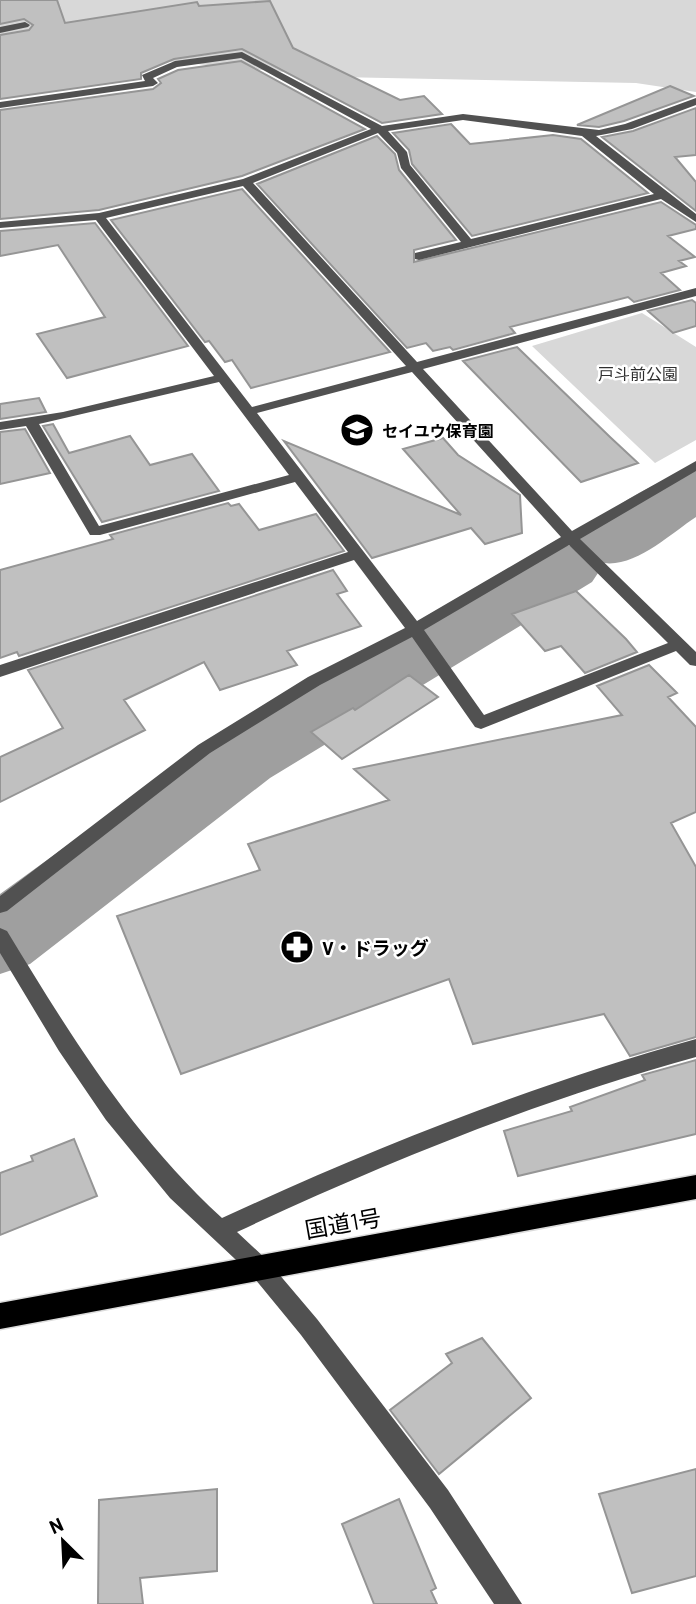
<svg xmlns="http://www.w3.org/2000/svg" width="696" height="1604" font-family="Barlow,'Noto Sans JP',sans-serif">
	<rect width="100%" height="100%" fill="#fff"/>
	<path fill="#d8d8d8" d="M0 0H696V92L636 83 337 77 164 61 0 98Z
		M642 313 696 347V440L655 463 532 346Z"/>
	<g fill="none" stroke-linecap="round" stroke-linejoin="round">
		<path fill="#9f9f9f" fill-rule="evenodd" d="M696 469V517C670 534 632 571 599 562L602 567 592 582 270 778 30 964 0 974V894L216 738 544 552 568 545 578 548 576 544C595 514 661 477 696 469Z"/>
	</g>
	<path fill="#c0c0c0" stroke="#959595" stroke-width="2" d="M0 0H57L65 23 197 2 199 6 270 1 293 48 400 100 424 96 442 114 382 123 242 49 174 59 141 73V79L0 99V35L29 30 33 25 24 19 0 24Z
		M241 61 365 129 242 176 99 210 0 219V110L153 89 161 83 158 79 178 70Z
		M670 86 694 96 624 121 599 127 577 125Z
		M696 108V155L675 157 696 182V211L602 137 633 131Z
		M451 124 470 144 553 135 581 139 648 193 472 236 412 164 409 150 393 133Z
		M377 136 395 154 399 170 456 240 414 250V262L661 202 696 225V229L668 236 695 257 679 261 686 266 661 273 680 290 634 302 628 297 510 327 515 333 453 350 450 347 433 351 426 343 407 348 257 184Z
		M242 189 390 352 251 388 232 360 225 362 209 341 205 342 111 220Z
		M95 223 188 346 67 378 37 334 105 317 58 245 0 256V231Z
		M692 300 696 303V326L673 333 648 311Z
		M517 347 610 437 638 463 581 482 463 361Z
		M39 398 46 412 0 419V404Z
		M53 424 69 453 130 436 150 465 192 454 219 491 102 522 43 426Z
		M25 429 50 473 0 484V432Z
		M443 438 458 455 520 495 522 533 485 544 471 528 372 558 284 441 461 515 403 449Z
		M228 503 231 506 239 504 259 530 316 514 344 551 19 656 17 652 0 658V570L113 539 110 535Z
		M333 570 347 591 337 594 361 626 287 651 297 665 220 690 204 662 124 700 145 730 0 802V757L63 728 28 670Z
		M576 591 626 639 637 652 585 673 561 646 545 651 512 614Z
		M649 665 677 693 668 697 696 727V812L671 823 696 867V1037L630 1056 604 1014 473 1044 449 979 181 1074 117 916 260 870 248 844 389 800 354 769 622 715 597 686Z
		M409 675 438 697 342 759 311 732 353 708 355 710Z
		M696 1060V1134L518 1176 504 1131 572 1111 570 1107 645 1080 642 1075Z
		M74 1139 97 1196 0 1235V1173L33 1161 31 1156Z
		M482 1338 531 1398 439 1474 390 1410 452 1363 446 1354Z
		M696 1469V1576L632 1593 599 1494Z
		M217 1489V1571L140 1578 143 1604H98L99 1500Z
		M399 1499 436 1588 431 1591 437 1604H374L342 1524Z"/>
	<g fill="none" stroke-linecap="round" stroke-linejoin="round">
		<defs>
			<path id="highway" d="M696 1175V1199L0 1329V1303Z"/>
		</defs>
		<use href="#highway" stroke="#dbdbdb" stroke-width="3"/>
		<path fill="#515151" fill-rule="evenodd" d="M25 22 30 25 28 27 0 33V27Z
			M242 52 382 126 463 114 599 130 625 124 696 98V105L632 129 596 136 696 214V222L661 199 419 260 415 259V253L461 242 401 168 397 153 378 133 253 183 417 362 696 288V296L423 369 572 531 696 461V471L580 539 696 652V666L690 665 676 651 481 729 475 727 412 637 320 685 210 753 7 911 0 913V896L198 745 308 677 405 628 354 560 0 677V665L348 552 295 482 100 535H90L26 426 0 430V422L63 412 214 376 96 220 0 228V222L99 213 243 179 371 129 241 58 177 67 153 78 158 83 153 86 0 108V102L145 81 142 75 175 61ZM463 120 582 136 654 194 471 239 410 165 407 152 388 131ZM243 186 406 366 252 407 106 218ZM412 372 561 537 417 621 257 413ZM219 382 289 475 99 526 39 424ZM569 545 668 643 484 715 424 630Z
			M0 928 7 931C71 1036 130 1133 222 1218 376 1147 532 1085 696 1039V1057C537 1101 386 1162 237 1232L267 1260 317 1319 448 1490 522 1604H494L430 1508 301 1335 251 1274 170 1198 106 1120 59 1051 0 953Z"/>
		<use href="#highway" fill="#000" fill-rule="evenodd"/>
	</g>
	<defs>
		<symbol id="school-disc" viewBox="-11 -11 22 22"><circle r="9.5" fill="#000" stroke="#fff"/><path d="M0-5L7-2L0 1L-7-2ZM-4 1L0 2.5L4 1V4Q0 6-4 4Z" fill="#fff"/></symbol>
		<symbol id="pharmacy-disc" viewBox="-11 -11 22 22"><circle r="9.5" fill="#000" stroke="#fff"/><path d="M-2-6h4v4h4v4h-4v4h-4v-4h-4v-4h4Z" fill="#fff"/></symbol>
	</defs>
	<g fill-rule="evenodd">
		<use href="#school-disc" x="338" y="411" width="38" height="38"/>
		<use href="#pharmacy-disc" x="278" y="928" width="38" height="38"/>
	</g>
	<g text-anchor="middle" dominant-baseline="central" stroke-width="5" stroke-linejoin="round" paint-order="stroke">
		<g font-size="16" fill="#2f2f2f" stroke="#fff">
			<text x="638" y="373">戸斗前公園</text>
		</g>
		<g font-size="16" font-weight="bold" fill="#000" stroke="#fff" text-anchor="start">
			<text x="382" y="430">セイユウ保育園</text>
		</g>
		<g font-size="19" font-weight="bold" fill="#000" stroke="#fff" text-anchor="start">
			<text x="322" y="947">V・ドラッグ</text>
		</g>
		<g font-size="23" fill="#000" stroke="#fff">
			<text transform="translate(343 1223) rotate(-10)">国道1号</text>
		</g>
	</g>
	<g transform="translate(63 1541) rotate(336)" stroke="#ffffff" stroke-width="5" paint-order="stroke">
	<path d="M0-5L12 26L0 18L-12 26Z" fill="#000000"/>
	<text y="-10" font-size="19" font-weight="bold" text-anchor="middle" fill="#000000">N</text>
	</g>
</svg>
